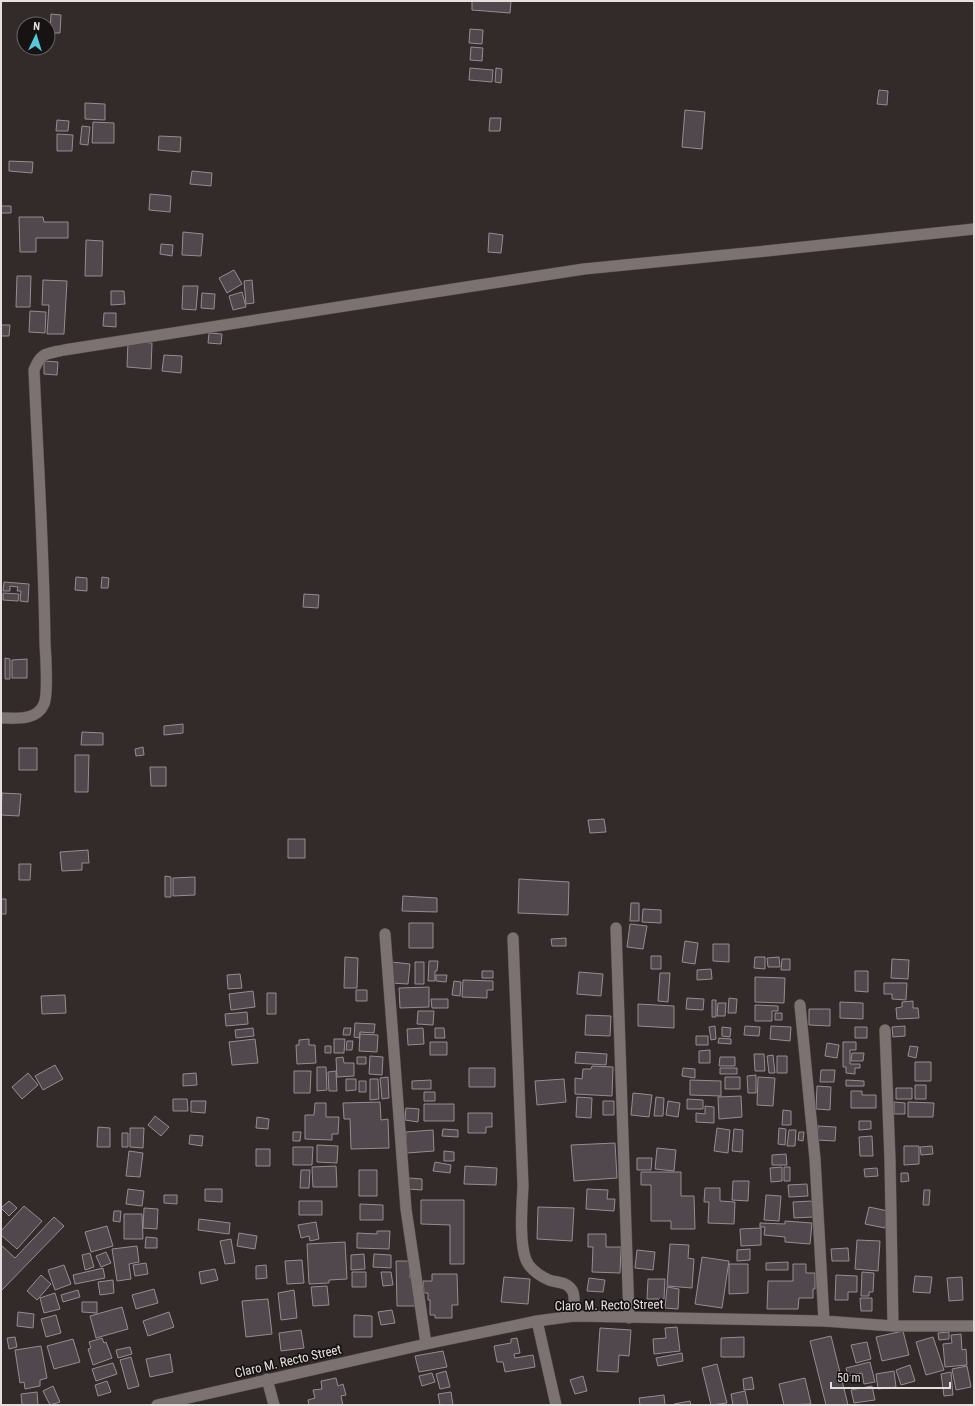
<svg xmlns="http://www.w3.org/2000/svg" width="975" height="1406" font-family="'Roboto Condensed',sans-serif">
	<rect width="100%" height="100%" fill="#332a2a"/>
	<path fill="#51484d" stroke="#968c91" d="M472 1H511L510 13 472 10Z
		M51 14 61 15 60 33H50Z
		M470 29 483 30 482 44 469 43Z
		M471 47 483 48 482 61 470 60Z
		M470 68 493 70 492 82 469 80Z
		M496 68 502 69 501 83 495 82Z
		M879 90 888 91 887 105 877 104Z
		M85 103 105 104V120L85 119Z
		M685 110 705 112 702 149 682 147Z
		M490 118H501L500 131H489Z
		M57 120 69 121 68 131H56Z
		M93 122 114 123V143H92Z
		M82 126 90 127 88 145 80 144Z
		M57 134 73 135 72 151H57Z
		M159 136 181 137 180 152 158 150Z
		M9 161 33 162 32 173 9 171Z
		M192 171 212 173 211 186 190 184Z
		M150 194 171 196 170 212 149 210Z
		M1 206H11V213H1Z
		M19 217H43L44 222H68V238H36V252H20Z
		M183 232 203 234 201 256 182 255Z
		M489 233 503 235 501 253 488 252Z
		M86 240 103 241 102 276H85Z
		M161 244 173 245 172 256 160 254Z
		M234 270 242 284 227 293 219 278Z
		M17 276H31L30 307H16Z
		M43 280 67 281 64 334H47L49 305H42Z
		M252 280 254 303 246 304 244 281Z
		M183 286H198L196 310 182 309Z
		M111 291H124L125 304 111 305Z
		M242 292 246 307 233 310 229 296Z
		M202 293 215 294 214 309 201 308Z
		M30 311 46 312 45 333 29 332Z
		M104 313H116V327L103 326Z
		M1 325H10L9 336H1Z
		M209 333 222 334 221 344 208 343Z
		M128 341 152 343 151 369 127 367Z
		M164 355 182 356 181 373 162 371Z
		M44 361 58 362 57 375 44 374Z
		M76 577 87 578V591L75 590Z
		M102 577 109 578 108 588H101Z
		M4 582 29 584 28 602 20 601 21 591H17L18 587 10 586V591H3Z
		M3 593 19 594 18 601 3 600Z
		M304 594 319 595 318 608 303 607Z
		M5 658 10 659V679H5Z
		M27 659V678H12V660Z
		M183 724V733L164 735V726Z
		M82 732 103 733V745H81Z
		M143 747 144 755 136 756 135 749Z
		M19 748H37V770H19Z
		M75 755H89L88 792H75Z
		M150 767H166V786H151Z
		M2 793 21 794 19 816 1 815Z
		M604 819 606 832 590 833 588 820Z
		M288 839H305V858H288Z
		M88 850 89 863H82V870L62 871 60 852Z
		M19 864H31L30 880H19Z
		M165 876 171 877V897H165Z
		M195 877V895L173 896V878Z
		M519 879 569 882 568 915 518 913Z
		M403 896 437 898V912L402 911Z
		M1 899H6V914H1Z
		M631 903H639V921H630Z
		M643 909 661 910V923L642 922Z
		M409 923H433V948H409Z
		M630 924 647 926 643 949 627 947Z
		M566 938V946H552L551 939Z
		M685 941 698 943 695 964 682 962Z
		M713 944H729V962L713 961Z
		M651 956H661V969H651Z
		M345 957 358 958 357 988H344Z
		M755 957H765V969L754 968Z
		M779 957 780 967H768L767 958Z
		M782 959H790V970H781Z
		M892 959 909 960 908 979 891 978Z
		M429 961H438L437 971H435V981H428Z
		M392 962 410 964 408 984 391 983Z
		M415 962H424V984H415Z
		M711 969 712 979 697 980V970Z
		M482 971H493V978H482Z
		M855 971H868V992L855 991Z
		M579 972 603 974 601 996 577 994Z
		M660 973H670L668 1002 658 1001Z
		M240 974 242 988 228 989 227 975Z
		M436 975H447L446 982 436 981Z
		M755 977 785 978 784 1003 755 1002Z
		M463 980 493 981V990H487V998L462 997Z
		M454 981 461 982 460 996 452 995Z
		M884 983H907L906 1000 892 999V994H884Z
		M429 987V1007L400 1008 399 988Z
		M356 990H367V1001H356Z
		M253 991 255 1007 231 1010 229 994Z
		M267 993H276V1014H267Z
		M65 995 66 1013 42 1014 41 996Z
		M687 998 704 999 703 1010 686 1009Z
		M729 998 737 999 736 1013H728Z
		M431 999H448V1008H432Z
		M712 1000H716V1017H712Z
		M913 1001V1008H918L919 1018 897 1019 896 1008 902 1007V1002Z
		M840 1002 863 1003V1019L840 1018Z
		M718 1003H726L725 1016H717Z
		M638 1004 674 1006V1028L638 1026Z
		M755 1005 778 1006V1011H772V1021H755Z
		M809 1009H830V1026L809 1025Z
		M418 1011H434L433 1025 417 1024Z
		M247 1012 248 1024 226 1026 225 1014Z
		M775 1013H782V1020H775Z
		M586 1015 611 1016 610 1036 585 1035Z
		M355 1023 375 1024 374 1033 360 1032 359 1038 354 1037Z
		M715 1026 716 1039 711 1040 709 1027Z
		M745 1026 760 1027 759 1036 744 1035Z
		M771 1026 791 1027 790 1041 770 1039Z
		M905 1026V1036L893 1037 892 1027Z
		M722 1027 731 1028 730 1037 722 1036Z
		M855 1027H867V1038H855Z
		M253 1028 254 1036 236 1038 235 1030Z
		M344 1028H351L350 1035H343Z
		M423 1028 424 1044 408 1045 407 1029Z
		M435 1028H444L445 1038H435Z
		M360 1034 378 1035 377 1052 359 1051Z
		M696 1036H708V1045H696Z
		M719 1038 731 1039V1044L718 1043Z
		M255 1039 258 1063 232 1065 229 1042Z
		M309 1039V1045H315L316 1063 297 1064 296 1045H299V1040Z
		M334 1039H345L344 1053H334Z
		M347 1041H353L352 1050H346Z
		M430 1042H447V1055H430Z
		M843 1042H856V1050H850V1064H860V1068H855V1074L846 1073V1067H843Z
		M827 1043 839 1045 837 1058 825 1056Z
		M325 1046H331V1053H325Z
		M910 1046 918 1047 916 1058 908 1056Z
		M710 1050V1063H699V1051Z
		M576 1052 607 1054 606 1065 575 1063Z
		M852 1053H864L863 1061H851Z
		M754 1054H764L765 1071H755Z
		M773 1055 775 1073H769L767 1056Z
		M370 1056 383 1057 382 1075 369 1074Z
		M777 1056H787V1073H777Z
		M343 1057 344 1063H354V1076L337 1077 336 1058Z
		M357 1057H366V1064H357Z
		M720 1057H735V1066H719Z
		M915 1062H931V1081H915Z
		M55 1065 63 1079 43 1090 35 1076Z
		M592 1066 613 1067 612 1096 575 1094V1078L582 1079 583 1069H591Z
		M317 1067H326L327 1090 317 1091Z
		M469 1068H495V1087H469Z
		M683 1068 695 1069V1078L682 1076Z
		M720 1068H737V1074H720Z
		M821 1070H835L834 1082H820Z
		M294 1071H311L310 1093H294Z
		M336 1071 337 1091H329L328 1072Z
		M28 1073 38 1085 22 1099 12 1087Z
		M196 1073 197 1085 183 1086V1074Z
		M756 1075V1093H748L747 1076Z
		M388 1077 389 1098 382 1099 380 1078Z
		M725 1077H740V1089H725Z
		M758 1077 775 1078 773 1106 757 1105Z
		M346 1079H356V1090L346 1091Z
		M370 1079H378L379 1099 370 1100Z
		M564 1079 566 1102 537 1105 535 1081Z
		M431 1080V1089H412V1081Z
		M690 1080 721 1081V1096L690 1095Z
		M846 1080 864 1081V1086H846Z
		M359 1081H366V1092H359Z
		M915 1085H926V1099H915Z
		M817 1086 831 1087 830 1110 816 1109Z
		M896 1088H912V1099H896Z
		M851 1091H862V1095H876V1108H851Z
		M424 1092H435V1101H424Z
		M633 1093 652 1095 649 1117 631 1115Z
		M741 1096 742 1117 719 1119 718 1097Z
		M577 1097 592 1098 591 1118 576 1117Z
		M656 1097 664 1098 663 1116H654Z
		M173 1099H187L188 1111H173Z
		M687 1099 703 1100V1109H687Z
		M191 1101H206L205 1113 191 1112Z
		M603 1101H614V1115H603Z
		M668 1101 680 1103 678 1117 666 1115Z
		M380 1102 381 1120 388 1119 389 1148 351 1149 350 1119H344L343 1103Z
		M894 1102 905 1103V1114H894Z
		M908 1102 934 1103 933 1117H908Z
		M315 1103H326V1117H339L338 1134H332V1140L305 1139V1115H314Z
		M424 1104H454V1121H424Z
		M705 1106 714 1107V1123L696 1122V1113L705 1114Z
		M406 1108 419 1109 418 1122 405 1120Z
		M783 1110 791 1111V1125H782Z
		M468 1113H492V1127H486V1133H468Z
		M155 1116 169 1127 161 1136 148 1125Z
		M257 1117 269 1119 268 1129 256 1128Z
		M859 1121H871V1129L859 1130Z
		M818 1126 836 1127 835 1141 817 1140Z
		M98 1127 110 1128V1147H97Z
		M130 1128H144L143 1148 130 1147Z
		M717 1128 730 1130 728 1153 714 1151Z
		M779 1128 786 1129 785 1145 778 1144Z
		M443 1129 458 1130V1137L442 1136Z
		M734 1129 743 1130 742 1152 732 1151Z
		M433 1130 434 1151 407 1153 406 1132Z
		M789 1130H796L795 1146H787Z
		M293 1132H301L300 1141H293Z
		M799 1132H804L803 1141 798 1140Z
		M122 1133H128V1147H122Z
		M190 1135 203 1136 202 1146 189 1144Z
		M872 1136 873 1156H860L859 1137Z
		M615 1143 617 1178 574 1181 571 1145Z
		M317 1145 338 1146 337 1163 317 1162Z
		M904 1146H919V1164L904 1165Z
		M932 1146 933 1154 921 1155 920 1147Z
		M293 1147H313L312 1165H293Z
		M657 1148 676 1150 674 1171 655 1169Z
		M256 1149H270V1166H256Z
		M129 1151 143 1153 140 1177 126 1176Z
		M444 1151 454 1152V1161H444Z
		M786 1154 787 1165H772V1155Z
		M637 1158H652L651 1170H637Z
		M435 1162 451 1165 450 1173 433 1171Z
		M336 1166 337 1187H313L312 1167Z
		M465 1166 497 1168 496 1185 464 1184Z
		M782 1167V1181L771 1182 770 1168Z
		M784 1167H790V1181H784Z
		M877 1168 878 1176 865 1177 864 1169Z
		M301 1170H310L309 1188H300Z
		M359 1170H377V1196H359Z
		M641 1172H681V1196H694L695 1229H671V1221H651V1185H641Z
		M901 1173H908L909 1181 901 1182Z
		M409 1178 422 1179V1190L408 1189Z
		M733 1181H749L748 1201 732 1200Z
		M807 1184 808 1196 789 1197 788 1185Z
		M705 1188H720V1201L735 1202 734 1224 708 1223 709 1202H704Z
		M128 1189 144 1191 142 1206 126 1204Z
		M205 1189H222V1202L205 1201Z
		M587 1189 608 1190 607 1199H615L614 1211 586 1209Z
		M924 1190H930L929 1205H923Z
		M164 1195H177V1204L164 1203Z
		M766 1195 781 1196 779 1221 764 1220Z
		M421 1200H464V1264H450V1225L421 1224Z
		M9 1201 17 1208 9 1216 1 1208Z
		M299 1201H322V1215H299Z
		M812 1201 813 1217 794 1218 793 1202Z
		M360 1204 383 1205V1220H360Z
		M24 1206 42 1221 17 1249 1 1235V1231Z
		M538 1207 574 1208 572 1241 537 1239Z
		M869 1207 888 1211 885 1228 865 1224Z
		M144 1208 158 1209 157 1229 143 1228Z
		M114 1211H121L120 1222 113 1221Z
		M124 1214H142L143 1239H124Z
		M54 1217 64 1226 1 1291V1245L15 1258Z
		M199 1219 230 1223 229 1234 198 1230Z
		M785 1221 812 1223 810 1244 785 1242V1237L764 1235 765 1227H760V1223L785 1224Z
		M316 1222 319 1239 310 1241 309 1236 301 1238 298 1225Z
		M107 1226 113 1246 91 1252 85 1232Z
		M761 1228V1245L741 1246 740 1229Z
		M377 1231H390L389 1249 357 1248V1233L377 1234Z
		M239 1233 257 1236 255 1249 237 1246Z
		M588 1234H606V1247H621L620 1273 592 1272 593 1247H588Z
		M146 1237 157 1238V1248H145Z
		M231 1239 235 1263 225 1264 220 1241Z
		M857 1240 880 1241 878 1271 855 1269Z
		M345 1242 347 1279 329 1280V1283L309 1284 307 1244Z
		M670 1244 689 1245 688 1258 694 1259 692 1288 667 1286Z
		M137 1246 139 1262 129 1264 131 1279 117 1281 112 1249Z
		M848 1248 849 1261H832L831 1249Z
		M750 1249V1260L737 1261V1250Z
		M637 1250 655 1252 653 1270 635 1268Z
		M106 1252 111 1263 101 1267 96 1256Z
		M90 1253 94 1267 85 1270 82 1255Z
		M364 1254 365 1269 351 1270V1255Z
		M374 1254 391 1255V1268L373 1267Z
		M702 1257 729 1261 722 1308 695 1304Z
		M302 1260 304 1283 287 1284 285 1261Z
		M396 1261H410V1278H414L415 1306H397Z
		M788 1262V1270H766V1263Z
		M146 1263 148 1274 135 1276 133 1265Z
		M729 1264H748V1293L729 1294Z
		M793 1264H806V1273H815V1289H813V1298H799L798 1309H767L768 1281H793Z
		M64 1265 71 1284 55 1290 48 1270Z
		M266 1265 267 1278 256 1279V1266Z
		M103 1268 105 1278 75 1284 73 1275Z
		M215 1269 218 1280 201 1284 199 1272Z
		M352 1272H366V1287H352Z
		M381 1272H391L393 1285 383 1286Z
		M862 1272 874 1273 873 1292H869V1296H861Z
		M432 1274H457L458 1305H452V1318H435V1315H430V1300H428V1293H424L423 1281H432Z
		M41 1275 51 1284 37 1300 27 1291Z
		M836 1275 857 1276V1292H848V1300H835Z
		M915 1276 932 1277 930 1293 913 1292Z
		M504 1277 530 1279 528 1304 501 1302Z
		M962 1277 963 1300 949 1301 947 1278Z
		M589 1278 605 1280 603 1292 587 1291Z
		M648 1279H665L664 1299H647Z
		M113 1280 114 1293 100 1295 98 1282Z
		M327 1286 329 1305 313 1306 311 1287Z
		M667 1287 679 1289 678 1309 665 1308Z
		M154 1289 158 1303 136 1309 132 1295Z
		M78 1290 80 1297 63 1302 61 1295Z
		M294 1290 297 1318 281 1320 278 1293Z
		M55 1293 60 1309 44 1313 40 1298Z
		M860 1298H872V1311H861Z
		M268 1299 272 1334 246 1337 242 1301Z
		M82 1302H97V1313L82 1312Z
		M122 1307 128 1329 96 1338 90 1316Z
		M392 1310 395 1323 381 1325 378 1312Z
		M18 1312 34 1314 33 1328 17 1326Z
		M169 1312 174 1327 148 1336 143 1321Z
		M56 1315 61 1333 46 1337 41 1319Z
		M354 1315 372 1316V1337H354Z
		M677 1327 680 1351 654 1354 653 1339 666 1338 665 1328Z
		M600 1328 631 1330 629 1356 619 1355 618 1372 597 1371Z
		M301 1330 304 1348 281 1351 279 1333Z
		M903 1331 909 1355 882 1361 876 1337Z
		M949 1332V1339L939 1340 938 1333Z
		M961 1334 962 1350 966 1349 967 1365 945 1367 943 1344 952 1343 951 1335Z
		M831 1336 848 1405H826L810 1341Z
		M15 1337 17 1347 9 1349 7 1338Z
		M744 1337V1357H721V1338Z
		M933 1337 944 1370 926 1375 916 1342Z
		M102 1338 104 1343 106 1342 112 1358 93 1365 88 1349 91 1348 89 1342Z
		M517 1338 520 1353 514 1354 515 1358 533 1355 535 1367 505 1372 503 1362H497L494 1346 511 1343V1339Z
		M73 1339 80 1362 54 1369 47 1346Z
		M867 1342 871 1359 856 1363 851 1345Z
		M41 1346 47 1378 40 1380V1386L25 1389 24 1382 20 1383 15 1350Z
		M130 1347 132 1354 118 1358 116 1350Z
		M443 1351 447 1367 419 1372 415 1356Z
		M682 1353 683 1361 658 1366 656 1358Z
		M170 1354 173 1372 150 1377 146 1359Z
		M131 1357 139 1386 128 1389 120 1360Z
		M870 1362 875 1382 864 1384 862 1373 848 1376 846 1368Z
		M113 1363 117 1374 96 1381 92 1369Z
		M717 1364 727 1403 711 1405 702 1368Z
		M910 1365 915 1381 901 1385 896 1370Z
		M967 1366 971 1387 956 1390 952 1369Z
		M446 1371 450 1387 440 1389 436 1374Z
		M894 1371 896 1387 878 1389 876 1374Z
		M951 1372 953 1395 944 1396 941 1374Z
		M432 1373 435 1382 422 1386 419 1376Z
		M583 1376 587 1391 575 1394 570 1380Z
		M752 1377 754 1389 744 1390 743 1379Z
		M336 1378 338 1386 343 1384 346 1395 341 1396 343 1405H309L308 1400 315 1398 313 1390 322 1389 321 1381Z
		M805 1378 811 1404 784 1405 779 1384Z
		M107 1381 111 1392 98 1396 95 1385Z
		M53 1386 60 1402 50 1405 43 1391Z
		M872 1386 875 1400 854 1403 851 1390Z
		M745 1391 748 1405H733L731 1394Z
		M37 1392 38 1405H22L21 1394Z
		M451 1392 453 1405H440L438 1394Z
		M664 1395 665 1405H640L639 1398Z
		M690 1401 691 1405H674V1404Z"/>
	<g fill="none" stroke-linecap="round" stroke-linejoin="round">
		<defs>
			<path id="minor" d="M1 718C16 718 37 721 44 704 48 695 46 657 45 644 44 553 38 461 34 370 41 352 46 354 64 350L473 286 584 269 766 251 974 229
				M616 928 629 1318
				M385 934 406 1209 426 1344
				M513 938 523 1186C522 1205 519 1242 526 1260 530 1269 540 1276 549 1280 557 1283 568 1281 573 1292 575 1297 574 1311 574 1316
				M800 1005 815 1159 824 1321
				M885 1030 890 1160 893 1326
				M537 1321 556 1405
				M267 1379 274 1405
				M157 1405 426 1344 537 1321 574 1316 824 1321 893 1326H974"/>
		</defs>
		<use href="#minor" stroke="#504747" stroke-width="12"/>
		<use href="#minor" stroke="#7d7272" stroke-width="11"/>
	</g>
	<g text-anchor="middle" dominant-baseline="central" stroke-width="3.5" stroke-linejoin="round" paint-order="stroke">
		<g font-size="13" fill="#e6dfdf" stroke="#181313">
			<text transform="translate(609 1305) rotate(-1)">Claro M. Recto Street</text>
			<text transform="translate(288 1361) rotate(-13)">Claro M. Recto Street</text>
		</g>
	</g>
	<rect width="975" height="1406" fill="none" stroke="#e6dfdf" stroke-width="4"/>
	<g transform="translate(36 36) rotate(4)"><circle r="19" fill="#181313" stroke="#6a6565"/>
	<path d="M0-3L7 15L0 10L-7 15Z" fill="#55cadf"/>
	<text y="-6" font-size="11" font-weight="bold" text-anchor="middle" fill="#e6dfdf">N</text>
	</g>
	<path d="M831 1382v6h119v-6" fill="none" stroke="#e6dfdf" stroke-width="2"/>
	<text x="837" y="1382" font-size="12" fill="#e6dfdf" stroke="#181313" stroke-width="3" paint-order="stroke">50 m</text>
</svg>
